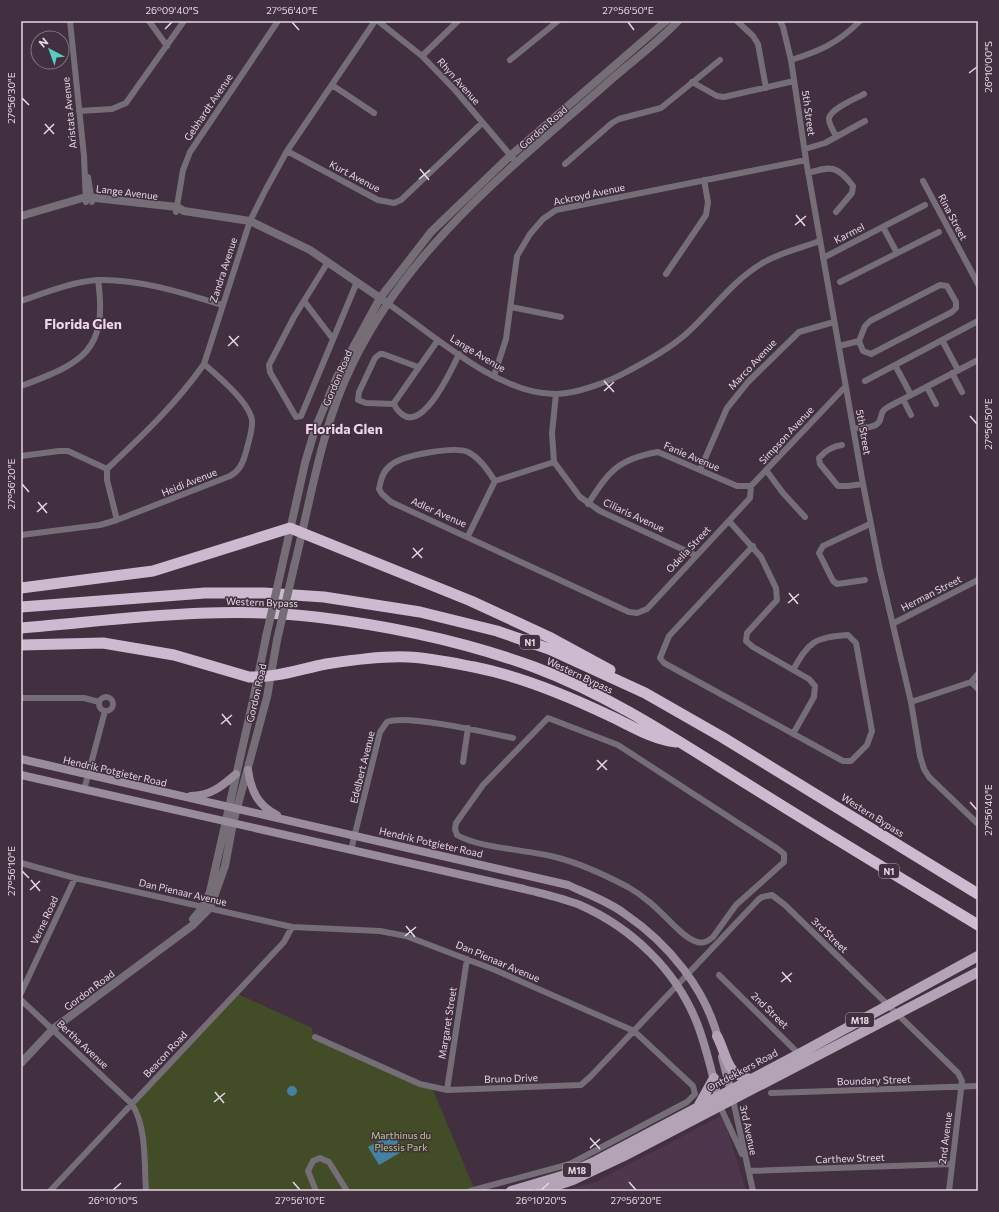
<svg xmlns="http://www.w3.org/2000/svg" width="999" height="1212" font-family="Commissioner,sans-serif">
	<rect width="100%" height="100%" fill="#422f40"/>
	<path fill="#4e364c" d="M723 1115 746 1191H562L595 1182Z"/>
	<path fill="#424c26" d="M238 994 312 1028 313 1037 420 1086 433 1090 474 1188 463 1191H148C146 1165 149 1126 134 1104Z"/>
	<path fill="#4581a0" d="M287 1091a5 5 0 1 1 10 0a5 5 0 1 1-10 0Z
		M393 1133 403 1151 379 1165 368 1147Z"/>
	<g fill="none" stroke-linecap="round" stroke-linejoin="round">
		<path stroke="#766e77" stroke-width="6" d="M70 21 84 156 86 202
			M149 21 167 46
			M378 21 422 56 455 90 517 163
			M737 21 753 36 758 44 766 88
			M780 21 783 27 791 60 806 160 863 484 880 570 911 702 920 756 924 769 929 777 978 824
			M422 56 458 21
			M510 60 558 21
			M791 60C820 51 838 43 860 21
			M692 82 717 96 724 97 794 81
			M332 85 374 113
			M79 111 112 109 126 103 184 21
			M836 136C834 132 828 123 829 118 832 108 855 99 864 94
			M805 149 825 143 865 121
			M287 151 378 200 394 203 401 200 482 123
			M565 164 612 123 619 119 661 108 720 60
			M808 173C831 166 837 165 853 186L852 193 836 212
			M88 177 92 202
			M923 181 978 284
			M176 212 183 170 190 152 278 21
			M883 227 897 253
			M823 258 925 205
			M328 262 294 317 269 365 270 372 296 417 301 416 357 282
			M666 274 706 215 708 202 704 180
			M840 282 939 232
			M21 301C44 293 75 281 98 280 140 279 183 293 222 305
			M304 301 333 339
			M387 303C433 334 497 394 555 394 577 394 611 381 630 370 649 360 669 349 686 334 711 312 731 282 761 264 778 253 801 248 820 241
			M511 307 561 317
			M438 340 394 403C395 408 399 412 403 415 424 430 452 369 459 354
			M942 340 958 370
			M839 346 859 341 863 351 871 354 952 312 956 308V302L947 286 940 285 870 321 865 326 859 341
			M895 365 911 395
			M952 373 962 392
			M494 376 506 339 517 256 530 234 543 219 556 210 806 160
			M865 381 978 321
			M21 386C83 363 108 351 98 280
			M927 387 936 404
			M556 394 552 433 554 462 580 497 600 511 695 555
			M903 399 911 415
			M394 404 366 403 358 400 359 392 375 358 380 354H383L418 367
			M853 428C861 428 877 429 880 420 882 414 881 411 888 407L978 360
			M842 445C833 446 825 451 819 458L820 464 838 486H848L863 484
			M21 456 59 451H68L107 469
			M700 470 727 408 748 382 799 332 834 322
			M766 470 783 493 805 517
			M495 481C488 471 480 458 468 452 454 446 403 455 391 465 383 471 381 479 379 489L382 494 391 502 629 612 637 613 647 609 750 498 751 486
			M588 504C609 471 618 459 658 452L737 486H751L845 387
			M117 520 107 480V469C142 436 177 403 204 364L250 221 266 189 287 151 375 21
			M729 521 761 557 776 588 777 600 747 633 746 641 753 647 809 679 815 686 814 697 793 734
			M21 535 100 525 117 520 230 476C241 470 244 460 247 448 249 440 253 429 252 420 249 402 218 376 204 364
			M468 536 495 481 554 462
			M753 546 669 636 660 658 664 663 843 761H851L867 745 872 731 856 643 848 635C814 637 809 642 793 670
			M865 580 837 584 833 581 819 553 823 546 870 524
			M894 623 978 580
			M971 682 978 689
			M99 704a7 7 0 1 1 14 0a7 7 0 1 1-14 0Z
			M21 698H84L99 702
			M911 702 971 682 978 674
			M548 718 618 745 778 849 784 854V862L736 905 713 937C708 941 704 944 697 942 681 937 662 911 648 901 642 896 635 891 628 887 605 875 580 863 555 857 529 850 478 848 457 835L455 829 456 823 483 785Z
			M463 762 468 728
			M84 790 105 711
			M351 850 380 732 387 722C407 714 489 733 513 738
			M21 863 75 878 292 927 380 931 406 936 495 970 634 1031 693 1086 695 1094 687 1102 570 1164 470 1191
			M719 975 800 1055
			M21 993 75 878
			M21 1000 132 1104C147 1128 144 1163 146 1191
			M315 1037 420 1084 447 1090 581 1085 591 1076 758 900 762 897 772 895 785 905 958 1073 962 1081 949 1191
			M447 1090 467 959
			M771 1093 978 1086
			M733 1100 753 1191
			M720 1106 742 1154
			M749 1171 952 1164
			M50 1191 284 942 292 927
			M316 1191 308 1171 313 1161 320 1158 329 1162 347 1191"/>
		<path stroke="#766e77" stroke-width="8" d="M21 216 86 197 177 207 184 211 250 221 310 250 383 300
			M282 566 305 463 315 429 336 379 380 298 431 232 510 156 666 21
			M294 567C311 499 321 428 352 365 410 244 515 165 613 78 635 59 658 42 678 21
			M193 919 203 907 210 892 254 696 266 637
			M21 1063 53 1029 193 925 210 908 225 866 233 823 267 697 277 640"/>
		<path stroke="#998c9b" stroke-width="8" d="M21 759 568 885C587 894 608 901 625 914 668 943 707 990 719 1042
			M248 770C251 790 257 805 277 815
			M21 775 524 889C543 894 562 898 580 905 632 928 676 970 697 1023 707 1049 713 1076 719 1102
			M191 796C211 796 222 786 236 774
			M722 1057 732 1096"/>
		<path stroke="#b4a3b7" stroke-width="10" d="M717 1036C727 1055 726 1076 751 1079
			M699 1105 714 1078
			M511 1191 565 1175 596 1161 799 1054 978 956
			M540 1191 573 1180 624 1156 978 972"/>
		<path stroke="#cdb9d0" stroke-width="11" d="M21 588 153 571 290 528 471 601 551 638 610 670
			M21 607 205 593H264L324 597 420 612 497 631 549 649 645 693 722 737 978 894
			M21 628C119 620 219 605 316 617 391 626 463 641 534 667 612 696 681 743 752 787 827 834 902 879 978 925
			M21 645 103 643 174 655 249 677C276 678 300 669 326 664 353 660 381 656 408 657 430 658 453 663 474 667 520 676 566 695 608 715 630 725 651 739 676 742"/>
		<path stroke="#766e77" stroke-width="8" d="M266 637 282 566
			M277 640 294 567"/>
	</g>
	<path fill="none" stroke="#e4d8e3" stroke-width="1.5" d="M292 22 299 30M628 22 634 30M165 29 172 22M969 73 977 67M22 98 29 105M45 124 54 134M44 134 54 124M420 169 429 180M419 179 430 170M796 215 805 226M795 225 806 216M229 336 238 346M228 346 239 336M604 381 614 392M604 391 614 382M970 416 977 424M22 484 29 492M38 502 47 513M37 512 47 503M413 548 422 558M412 558 423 548M789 593 798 604M788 603 799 594M222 714 231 725M221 724 232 715M597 760 607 770M597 770 607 760M970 802 977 810M22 871 29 878M31 880 40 891M30 890 40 881M406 926 415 937M405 936 416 927M782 972 791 982M781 982 792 973M215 1092 224 1103M214 1102 225 1093M590 1138 600 1149M590 1148 600 1139M293 1182 300 1190M629 1182 636 1190M113 1190 121 1183M541 1190 549 1183"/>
	<g text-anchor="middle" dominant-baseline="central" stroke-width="3" stroke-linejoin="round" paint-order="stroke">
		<g fill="#422f40" stroke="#b3a5b2" stroke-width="1">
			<rect x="520" y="635" width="20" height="14" rx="3"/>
			<rect x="879" y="864" width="20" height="14" rx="3"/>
			<rect x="846" y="1013" width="28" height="14" rx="3"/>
			<rect x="563" y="1163" width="28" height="14" rx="3"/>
		</g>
		<g font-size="9" font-weight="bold" fill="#e4d8e3">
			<text x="530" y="642">N1</text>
			<text x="889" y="871">N1</text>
			<text x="860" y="1020">M18</text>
			<text x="577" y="1170">M18</text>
		</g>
		<g font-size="10" fill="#e4d8e3" stroke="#422f40">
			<text transform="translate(459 81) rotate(48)">Rhyn Avenue</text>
			<text transform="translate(208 107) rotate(-56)">Gebhardt Avenue</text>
			<text transform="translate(69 113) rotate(-96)">Aristata Avenue</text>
			<text transform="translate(809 113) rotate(82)">5th Street</text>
			<text transform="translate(543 127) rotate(-41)">Gordon Road</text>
			<text transform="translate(355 176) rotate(28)">Kurt Avenue</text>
			<text transform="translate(127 192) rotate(7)">Lange Avenue</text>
			<text transform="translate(589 194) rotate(-12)">Ackroyd Avenue</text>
			<text transform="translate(953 217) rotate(62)">Rina Street</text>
			<text transform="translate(849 233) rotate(-27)">Karmel</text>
			<text transform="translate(223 270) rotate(-72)">Zandra Avenue</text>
			<text transform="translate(478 353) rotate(31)">Lange Avenue</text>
			<text transform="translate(752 364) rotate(-47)">Marco Avenue</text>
			<text transform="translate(337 378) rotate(-67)">Gordon Road</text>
			<text transform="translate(864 432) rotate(80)">5th Street</text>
			<text transform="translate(786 435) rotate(-47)">Simpson Avenue</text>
			<text transform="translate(692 456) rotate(23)">Fanie Avenue</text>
			<text transform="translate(189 482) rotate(-22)">Heidi Avenue</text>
			<text transform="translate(439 512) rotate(24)">Adler Avenue</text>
			<text transform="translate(634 515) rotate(25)">Ciliaris Avenue</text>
			<text transform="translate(688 549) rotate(-47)">Odelia Street</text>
			<text transform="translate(931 593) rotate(-27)">Herman Street</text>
			<text transform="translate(262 602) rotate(2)">Western Bypass</text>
			<text transform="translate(580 675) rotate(25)">Western Bypass</text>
			<text transform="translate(256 693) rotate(-77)">Gordon Road</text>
			<text transform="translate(362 767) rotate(-76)">Edelbert Avenue</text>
			<text transform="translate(115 771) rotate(13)">Hendrik Potgieter Road</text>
			<text transform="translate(873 815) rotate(32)">Western Bypass</text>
			<text transform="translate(431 842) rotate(13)">Hendrik Potgieter Road</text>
			<text transform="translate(183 892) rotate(13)">Dan Pienaar Avenue</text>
			<text transform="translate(44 920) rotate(-65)">Verne Road</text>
			<text transform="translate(830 935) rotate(44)">3rd Street</text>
			<text transform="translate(498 961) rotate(23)">Dan Pienaar Avenue</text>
			<text transform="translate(89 990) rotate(-37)">Gordon Road</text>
			<text transform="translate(770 1010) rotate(44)">2nd Street</text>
			<text transform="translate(447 1023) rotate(-81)">Margaret Street</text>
			<text transform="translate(83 1044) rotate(43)">Bertha Avenue</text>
			<text transform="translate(165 1054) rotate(-47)">Beacon Road</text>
			<text transform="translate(742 1070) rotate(-28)">Ontdekkers Road</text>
			<text transform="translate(511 1078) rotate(-2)">Bruno Drive</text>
			<text transform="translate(874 1080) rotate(-2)">Boundary Street</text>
			<text transform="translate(749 1130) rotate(78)">3rd Avenue</text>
			<text transform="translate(945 1138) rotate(-83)">2nd Avenue</text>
			<text transform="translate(850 1158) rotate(-2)">Carthew Street</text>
		</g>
		<g font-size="10" fill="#b9d07e" stroke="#422f40">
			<text x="401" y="1135">Marthinus du<tspan x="401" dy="12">Plessis Park</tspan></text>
		</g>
		<g font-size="14" font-weight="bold" fill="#efd6ec" stroke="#422f40">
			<text x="83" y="323">Florida Glen</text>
			<text x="344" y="428">Florida Glen</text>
		</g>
	</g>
	<rect width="999" height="1212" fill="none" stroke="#422f40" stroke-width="44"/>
	<g transform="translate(50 50) rotate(319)"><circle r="19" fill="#422f40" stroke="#837381"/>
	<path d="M0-3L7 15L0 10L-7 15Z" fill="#56cec3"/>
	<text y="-6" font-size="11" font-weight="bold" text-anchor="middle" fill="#e4d8e3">N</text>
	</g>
	<rect x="22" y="22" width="955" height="1168" fill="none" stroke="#e4d8e3" stroke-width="1.5"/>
	<g font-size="10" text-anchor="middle" fill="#e4d8e3">
		<text x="172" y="14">26°09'40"S</text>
		<text x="292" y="14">27°56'40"E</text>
		<text x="628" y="14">27°56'50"E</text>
		<text transform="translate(988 67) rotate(-90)" y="4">26°10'00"S</text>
		<text transform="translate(11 98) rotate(-90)" y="4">27°56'30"E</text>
		<text transform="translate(988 424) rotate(-90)" y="4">27°56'50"E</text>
		<text transform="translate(11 484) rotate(-90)" y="4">27°56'20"E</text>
		<text transform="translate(988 810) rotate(-90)" y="4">27°56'40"E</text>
		<text transform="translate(11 871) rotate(-90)" y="4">27°56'10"E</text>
		<text x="113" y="1204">26°10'10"S</text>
		<text x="300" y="1204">27°56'10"E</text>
		<text x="541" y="1204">26°10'20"S</text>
		<text x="636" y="1204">27°56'20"E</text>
	</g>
</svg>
